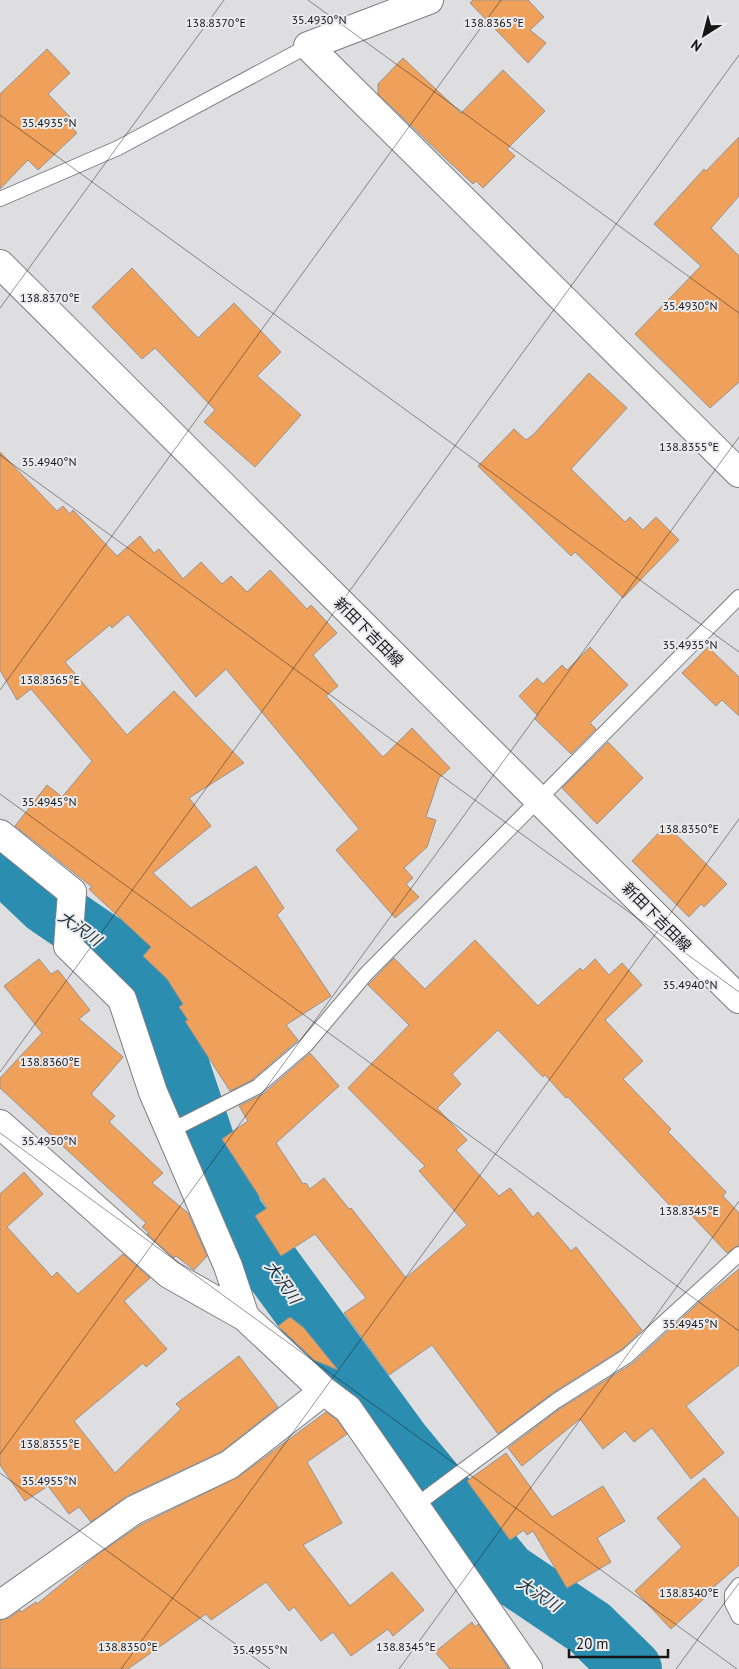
<svg xmlns="http://www.w3.org/2000/svg" width="739" height="1669" font-family="'PT Sans','Noto Sans JP',sans-serif">
	<rect width="100%" height="100%" fill="#dedee1"/>
	<g fill="none" stroke-linecap="round" stroke-linejoin="round">
		<path stroke="#2b8daf" stroke-width="60" d="M0 861 47 905 101 942 152 984 210 1157 234 1215 400 1442 507 1572 590 1628 632 1669"/>
	</g>
	<path fill="#efa15c" stroke="#959391" d="M473 0H528L544 17 530 30 546 43 528 63 470 3Z
		M47 49 70 73 48 94 70 117 66 121 77 133 38 170 28 160 0 189V94Z
		M403 58 461 113 503 70 545 111 507 149 515 156 483 188 476 181 473 184 445 158 378 94V84Z
		M739 137V196L711 228 739 256V382L710 408 635 334 701 266 654 224 704 169 706 171Z
		M132 268 198 338 234 303 281 352 257 376 301 415 255 467 204 422 215 410 155 348 142 359 92 307Z
		M589 373 627 408 571 469 625 522 630 517 643 530 656 517 679 540 623 598 575 552 571 556 478 466 514 429 526 440 533 435Z
		M0 452 57 511 63 506 70 514 73 510 117 556 140 536 154 553 159 549 183 579 201 562 222 584 231 576 247 592 270 570 307 609 311 605 337 633 313 655 338 686 326 696 383 757 412 728 450 768 439 778 426 817 436 820 427 847 404 868 413 878 406 884 419 897 395 918 336 850 359 829 226 669 196 697 128 614 112 628 110 625 65 662 127 735 174 691 244 763 189 798 211 826 153 873 191 908 256 866 284 908 277 915 331 996 286 1025 298 1040 252 1080 230 1091 185 1021 188 1020 179 1007 183 1004 167 979 143 956 151 947 89 889 92 887 15 826 47 785 62 797 92 761 31 689 17 700 0 670Z
		M590 647 628 685 590 723 596 729 571 754 535 719 538 716 519 696 537 678 543 684 562 665 567 670Z
		M708 647 739 677V716L722 700 716 706 682 673Z
		M608 742 643 778 597 824 562 788Z
		M666 825 727 884 704 907 701 904 689 917 632 861Z
		M475 940 538 1006 580 968 583 971 595 959 609 975 622 963 642 985 605 1020 643 1061 623 1079 671 1129 668 1132 726 1192 723 1196 739 1213V1245L727 1253 681 1204 674 1210 568 1097 566 1098 545 1075 543 1077 498 1030 452 1074 461 1084 437 1108 467 1140 456 1150 499 1196 510 1188 533 1217 538 1212 571 1251 576 1247 642 1330 622 1349 551 1394 498 1434 432 1345 389 1375 344 1313 366 1298 315 1234 281 1256 255 1216 267 1208 222 1139 248 1121 239 1106 263 1094 310 1053 339 1086 276 1143 303 1184 306 1183 310 1189 324 1178 349 1209 351 1208 406 1278 467 1225 419 1171 425 1166 348 1088 409 1025 368 985 394 958 425 989Z
		M39 959 51 974 58 970 90 1010 79 1019 123 1057 91 1094 115 1116 109 1122 163 1173 152 1183 188 1213 207 1256 194 1270 176 1256 174 1258 147 1234 149 1233 142 1227 146 1223 0 1088V1078L42 1033 4 986Z
		M24 1172 43 1194 7 1227 52 1277 57 1272 78 1294 123 1254 150 1278 124 1301 167 1349 146 1367 143 1363 74 1421 115 1473 181 1409 176 1404 239 1356 278 1407 221 1452 127 1496 91 1522 79 1507 69 1514 48 1486 25 1501 0 1465V1194Z
		M739 1269V1365L686 1406 724 1453 691 1479 652 1428 634 1442 625 1431 603 1449 580 1419 522 1466 508 1448 561 1408 633 1363 704 1298Z
		M290 1317 304 1328 338 1370 314 1360 278 1326Z
		M326 1412 337 1420 347 1434 307 1462 342 1523 303 1545 350 1606 392 1572 424 1610 393 1636 388 1629 351 1656 333 1632 321 1641 294 1607 289 1611 266 1582 211 1620 206 1614 128 1669H0V1620L9 1618 20 1610 21 1612 36 1602 37 1604 98 1554 142 1524 238 1477Z
		M506 1453 552 1517 603 1486 625 1521 597 1538 611 1562 567 1588 533 1531 527 1535 524 1530 510 1540 467 1481Z
		M704 1478 739 1519V1565L708 1592 710 1593 671 1629 635 1591 682 1547 657 1518Z
		M472 1622 475 1627 478 1624 509 1669H450L435 1652Z"/>
	<g fill="none" stroke-linecap="round" stroke-linejoin="round">
		<defs>
			<path id="service" d="M0 199 118 148 308 46
				M170 1131 257 1087 306 1045 366 974 739 597
				M415 1506 556 1401 627 1356 739 1254
				M739 1585 732 1594V1603L739 1617"/>
			<path id="minor" d="M429 0 308 46 739 473
				M0 834 72 892 68 946 122 999 153 1092 228 1266 245 1317 324 1391 348 1409 528 1669
				M0 1124 169 1274 245 1317
				M0 1605 134 1510 229 1465 324 1391"/>
			<path id="secondary" d="M0 264 739 999"/>
		</defs>
		<use href="#service" stroke="#7e7e81" stroke-width="16"/>
		<use href="#minor" stroke="#7e7e81" stroke-width="30"/>
		<use href="#secondary" stroke="#7e7e81" stroke-width="30"/>
		<use href="#service" stroke="#fff" stroke-width="14"/>
		<use href="#minor" stroke="#fff" stroke-width="28"/>
		<use href="#secondary" stroke="#fff" stroke-width="28"/>
	</g>
	<path fill="none" stroke="#161617" stroke-width="1" stroke-opacity="0.45" d="M308 0 739 313M0 115 739 652M0 308 224 0M0 455 739 992M0 690 501 0M0 794 739 1331M0 1072 739 55M0 1133 737 1669M0 1454 739 437M0 1473 270 1669M121 1669 739 819M399 1669 739 1201M676 1669 739 1583"/>
	<g text-anchor="middle" dominant-baseline="central" stroke-width="4" stroke-linejoin="round" paint-order="stroke">
		<g font-size="15" fill="#161617" stroke="#ebebee">
			<text transform="translate(369 632) rotate(45)">新田下吉田線</text>
			<text transform="translate(657 917) rotate(45)">新田下吉田線</text>
		</g>
		<g font-size="16" font-style="italic" fill="#1b3039" stroke="#ebebee">
			<text transform="translate(80 928) rotate(35)">大沢川</text>
			<text transform="translate(283 1282) rotate(54)">大沢川</text>
			<text transform="translate(539 1594) rotate(33)">大沢川</text>
		</g>
	</g>
	<g font-size="12" text-anchor="middle" fill="#161617" stroke="#ebebee" stroke-width="4" stroke-linejoin="round" paint-order="stroke">
		<text x="319" y="24">35.4930°N</text>
		<text x="216" y="27">138.8370°E</text>
		<text x="494" y="27">138.8365°E</text>
		<text x="49" y="127">35.4935°N</text>
		<text x="50" y="302">138.8370°E</text>
		<text x="690" y="310">35.4930°N</text>
		<text x="689" y="451">138.8355°E</text>
		<text x="49" y="466">35.4940°N</text>
		<text x="690" y="649">35.4935°N</text>
		<text x="50" y="684">138.8365°E</text>
		<text x="49" y="806">35.4945°N</text>
		<text x="689" y="833">138.8350°E</text>
		<text x="690" y="989">35.4940°N</text>
		<text x="50" y="1066">138.8360°E</text>
		<text x="49" y="1145">35.4950°N</text>
		<text x="689" y="1215">138.8345°E</text>
		<text x="690" y="1328">35.4945°N</text>
		<text x="50" y="1448">138.8355°E</text>
		<text x="49" y="1485">35.4955°N</text>
		<text x="689" y="1597">138.8340°E</text>
		<text x="128" y="1651">138.8350°E</text>
		<text x="406" y="1651">138.8345°E</text>
		<text x="260" y="1654">35.4955°N</text>
	</g>
	<g transform="translate(704 35) rotate(216)" stroke="#ebebee" stroke-width="4" paint-order="stroke">
	<path d="M0-4L9 19L0 12L-9 19Z" fill="#161617"/>
	<text y="-8" font-size="14" font-weight="bold" text-anchor="middle" fill="#161617">N</text>
	</g>
	<path d="M569 1649v8h99v-8" fill="none" stroke="#161617" stroke-width="2.5"/>
	<text x="576" y="1649" font-size="15" fill="#161617" stroke="#ebebee" stroke-width="4" paint-order="stroke">20 m</text>
</svg>
